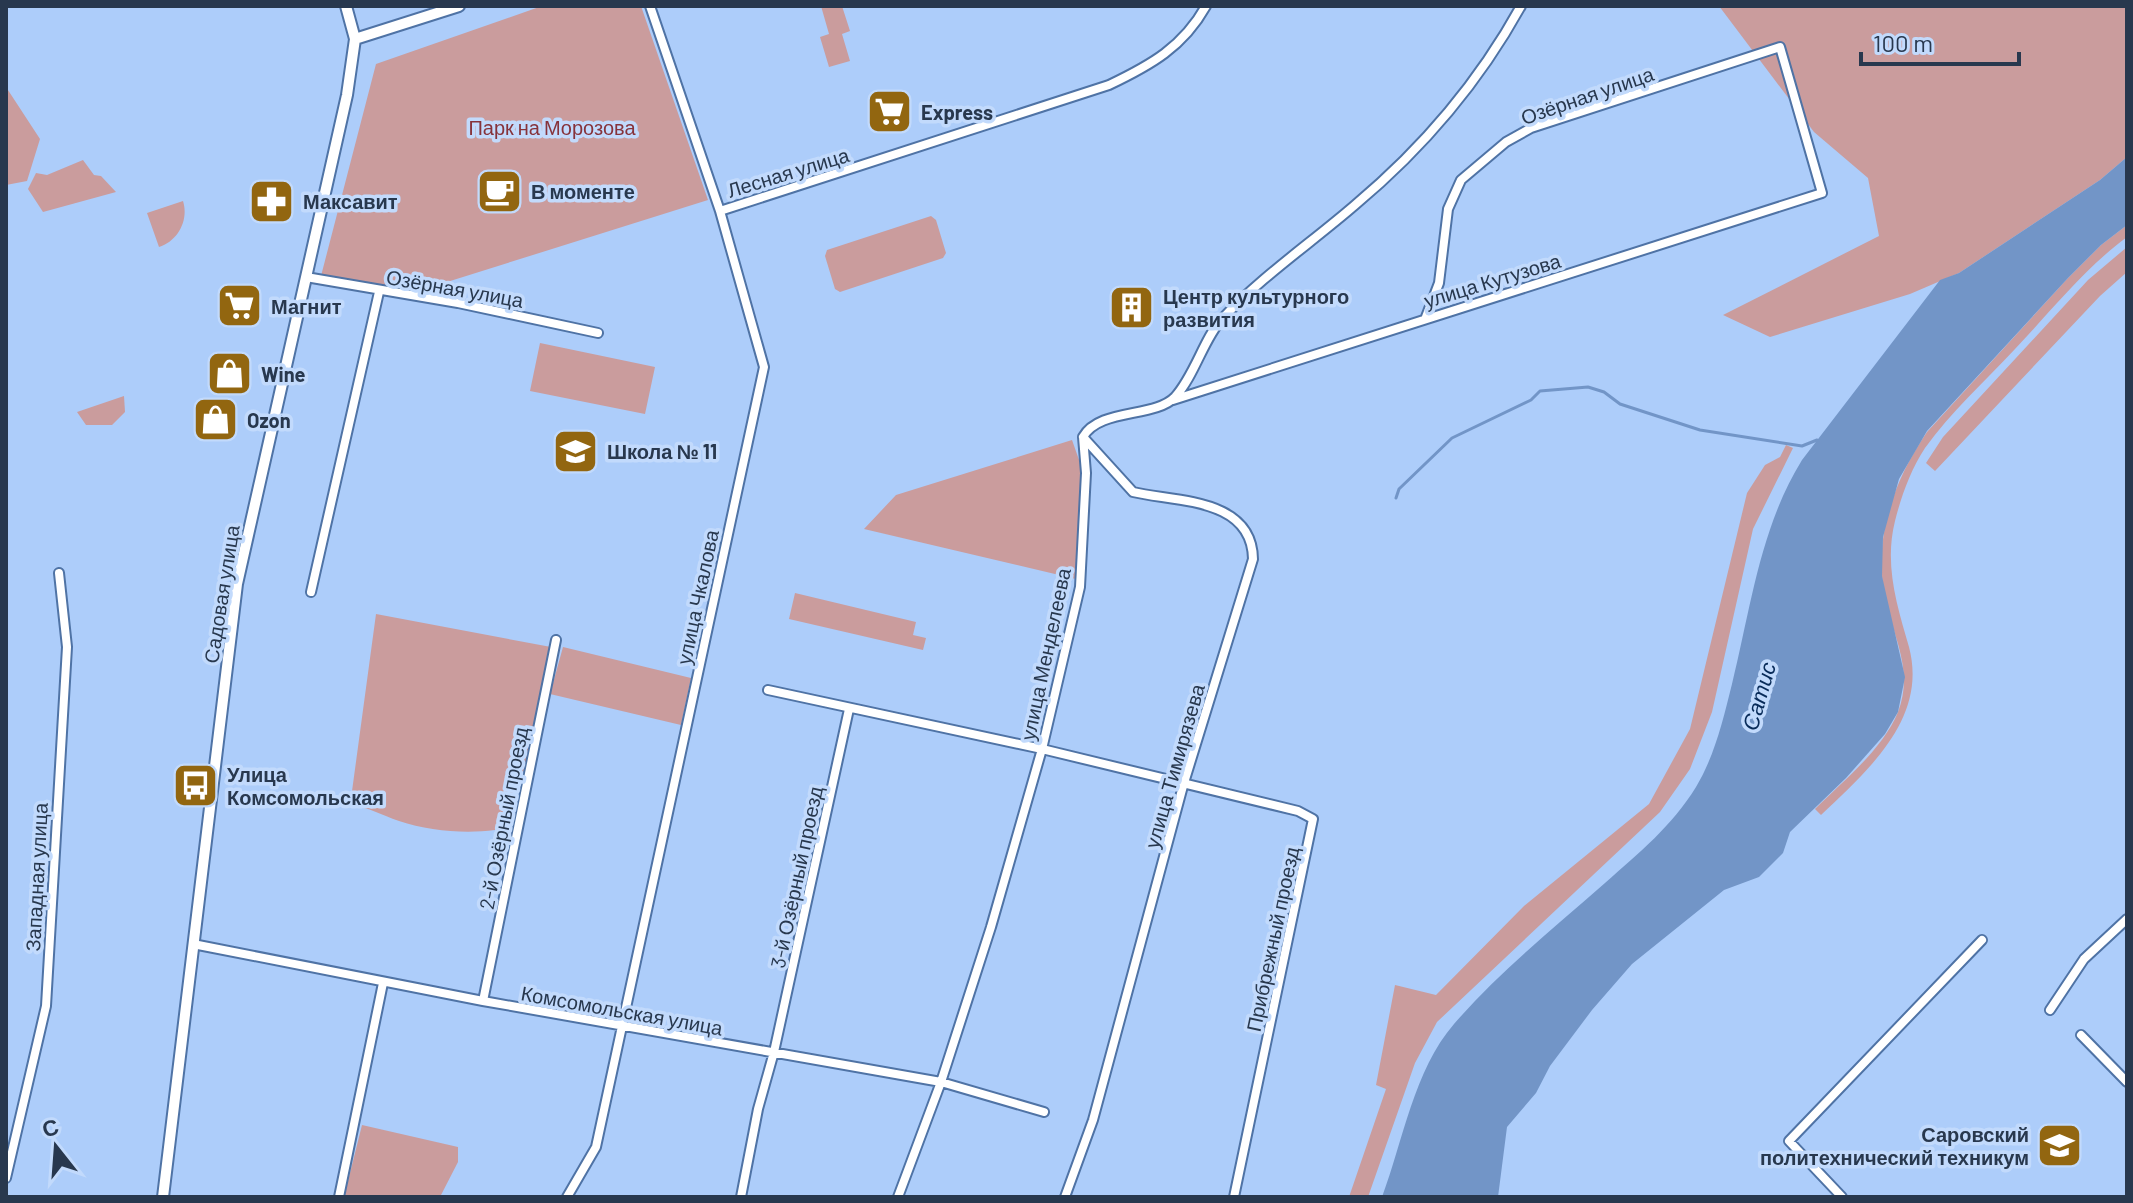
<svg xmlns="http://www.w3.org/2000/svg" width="2133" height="1203" font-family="Barlow,sans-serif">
	<rect width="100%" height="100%" fill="#adcdfa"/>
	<path fill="#ca9c9d" d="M542 6H641L708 200 396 298 321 276 376 64Z
		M821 6H842L850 31 842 34 850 61 829 67 820 37 829 34Z
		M1719 6H2127V157L2100 180 1959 273 1910 294 1770 337 1723 315 1879 236 1868 178 1814 132Z
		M6 87 40 139 27 181 6 185Z
		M83 160 94 175 101 176 116 192 43 212 28 189 36 173 47 175Z
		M183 201C189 220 178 241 159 247L147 213Z
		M931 216 936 220 946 253 943 258 840 292 835 289 825 256 827 250Z
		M2127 225V237C2085 268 2051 311 2015 349 1985 381 1951 412 1925 448 1911 469 1901 497 1895 521 1884 565 1897 605 1909 647 1928 719 1868 770 1821 815L1815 809C1843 781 1883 749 1898 712 1912 676 1898 645 1888 611 1870 546 1891 485 1927 432L2068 278 2101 245Z
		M2127 247V272L2100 296 1935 471 1926 463 1943 437 2088 280Z
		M540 343 655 367 645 414 530 391Z
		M124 396 125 412 112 425H86L77 412Z
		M1072 440 1084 474 1076 579 864 529 896 495Z
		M1786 445 1793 448 1753 529 1712 712 1690 769 1660 812 1437 1022 1415 1063 1368 1197H1349L1386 1089 1376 1085 1395 985 1436 995 1524 906 1649 804 1690 729 1747 493 1765 465 1780 457Z
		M795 593 916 622 913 635 926 638 923 650 789 619Z
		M376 614 551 647C538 708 532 777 495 830 465 834 429 831 399 821 381 815 370 807 350 806Z
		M563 647 691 678 681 725 550 694Z
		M362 1125 458 1147V1162L440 1197H344Z"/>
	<path fill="#7295c7" d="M2127 157V225L2101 245 2068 278 1927 431 1899 479 1883 537 1882 576 1905 677 1898 712 1885 734 1846 778 1790 832 1783 853 1759 877 1724 890 1632 964 1592 1010 1550 1066 1536 1093 1507 1127 1498 1197H1382C1403 1141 1414 1070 1454 1024 1498 973 1554 928 1605 883 1639 853 1672 826 1696 787 1715 755 1723 720 1732 684 1751 607 1760 528 1802 460L1940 280 1959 273 2100 180Z"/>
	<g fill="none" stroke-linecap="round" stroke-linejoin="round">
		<path stroke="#7295c7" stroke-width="3" d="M1396 498 1399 489 1452 438 1531 400 1540 391 1588 387 1604 392 1620 404 1700 430 1802 446 1817 440"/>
		<defs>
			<path id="minor" d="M720 211 1109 85C1151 65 1183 47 1206 6
				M306 277 458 303 598 333
				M1173 400 1822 193 1780 47 1531 128 1506 142 1461 180 1448 209 1439 283 1426 317
				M311 592 379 292
				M768 690 1042 749 1298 811 1313 819 1234 1197
				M193 944 483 1001 941 1082 1044 1112
				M483 1001 556 640
				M2050 1010 2084 959 2127 919
				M2081 1035 2127 1082
				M6 1178 46 1006 67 647 59 573
				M339 1197 383 983
				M567 1197 596 1147 764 367 720 211 650 6
				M741 1197 758 1109 774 1052 849 709
				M898 1197 941 1082 991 927 1042 749 1080 587 1086 473 1083 437C1099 408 1155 418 1175 397 1195 375 1204 338 1222 319 1261 277 1311 243 1355 205 1422 149 1479 82 1521 6
				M1065 1197 1093 1120 1183 786 1253 559C1252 497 1174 502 1133 492L1083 437
				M1842 1197 1789 1141 1982 940"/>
			<path id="tertiary" d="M355 39 459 6
				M163 1197 237 584 347 95 355 39 346 6"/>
		</defs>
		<use href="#minor" stroke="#4f73a5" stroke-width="12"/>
		<use href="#tertiary" stroke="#4f73a5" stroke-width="14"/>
		<use href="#minor" stroke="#fff" stroke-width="8"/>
		<use href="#tertiary" stroke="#fff" stroke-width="10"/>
	</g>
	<defs>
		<symbol id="supermarket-square" viewBox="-11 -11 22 22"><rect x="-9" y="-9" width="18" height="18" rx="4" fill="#926610" stroke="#c2dafc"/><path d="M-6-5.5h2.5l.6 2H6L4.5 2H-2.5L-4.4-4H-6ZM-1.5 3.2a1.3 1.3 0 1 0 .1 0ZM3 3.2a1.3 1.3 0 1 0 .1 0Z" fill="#fff"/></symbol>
		<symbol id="cafe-square" viewBox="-11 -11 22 22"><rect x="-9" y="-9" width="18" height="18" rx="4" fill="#926610" stroke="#c2dafc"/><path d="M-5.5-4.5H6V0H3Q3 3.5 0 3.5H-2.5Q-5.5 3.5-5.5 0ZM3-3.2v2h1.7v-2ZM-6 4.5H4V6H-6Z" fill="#fff"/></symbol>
		<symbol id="pharmacy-square" viewBox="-11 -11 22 22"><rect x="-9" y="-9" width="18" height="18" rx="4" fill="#926610" stroke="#c2dafc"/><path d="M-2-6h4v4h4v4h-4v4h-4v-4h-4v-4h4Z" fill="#fff"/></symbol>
		<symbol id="building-square" viewBox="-11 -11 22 22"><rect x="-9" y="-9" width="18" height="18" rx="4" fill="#926610" stroke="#c2dafc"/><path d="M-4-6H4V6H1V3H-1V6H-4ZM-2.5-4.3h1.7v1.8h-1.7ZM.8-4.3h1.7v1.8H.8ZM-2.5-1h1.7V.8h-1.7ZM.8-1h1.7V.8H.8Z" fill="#fff"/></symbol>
		<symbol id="shop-square" viewBox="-11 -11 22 22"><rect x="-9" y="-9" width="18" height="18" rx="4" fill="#926610" stroke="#c2dafc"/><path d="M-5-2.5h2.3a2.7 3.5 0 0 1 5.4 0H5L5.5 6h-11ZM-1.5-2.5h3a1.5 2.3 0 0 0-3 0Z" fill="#fff"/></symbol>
		<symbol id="school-square" viewBox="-11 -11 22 22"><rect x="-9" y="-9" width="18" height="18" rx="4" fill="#926610" stroke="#c2dafc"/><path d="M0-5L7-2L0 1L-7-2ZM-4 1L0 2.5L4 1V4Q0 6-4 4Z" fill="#fff"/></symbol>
		<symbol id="bus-square" viewBox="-11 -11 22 22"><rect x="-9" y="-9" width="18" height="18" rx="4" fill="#926610" stroke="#c2dafc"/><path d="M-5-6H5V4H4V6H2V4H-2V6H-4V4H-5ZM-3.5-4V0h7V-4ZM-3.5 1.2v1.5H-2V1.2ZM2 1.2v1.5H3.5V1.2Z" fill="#fff"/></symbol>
		<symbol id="university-square" viewBox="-11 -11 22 22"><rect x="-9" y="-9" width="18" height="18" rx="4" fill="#926610" stroke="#c2dafc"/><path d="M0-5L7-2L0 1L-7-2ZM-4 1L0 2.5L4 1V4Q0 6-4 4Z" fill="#fff"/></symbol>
	</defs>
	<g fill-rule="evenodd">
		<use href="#supermarket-square" x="864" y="86" width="51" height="51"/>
		<use href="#cafe-square" x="474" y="166" width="51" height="51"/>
		<use href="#pharmacy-square" x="246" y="176" width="51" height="51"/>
		<use href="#supermarket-square" x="214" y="280" width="51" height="51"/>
		<use href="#building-square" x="1106" y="282" width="51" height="51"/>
		<use href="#shop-square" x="204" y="348" width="51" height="51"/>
		<use href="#shop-square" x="190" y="394" width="51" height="51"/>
		<use href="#school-square" x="550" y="426" width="51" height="51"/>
		<use href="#bus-square" x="170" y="760" width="51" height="51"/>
		<use href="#university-square" x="2034" y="1120" width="51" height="51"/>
	</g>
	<g text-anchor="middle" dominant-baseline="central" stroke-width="7" stroke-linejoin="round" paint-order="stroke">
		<g font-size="20" fill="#28384e" stroke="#c2dafc">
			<text transform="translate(1587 95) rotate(-19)">Озёрная улица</text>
			<text transform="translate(788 172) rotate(-17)">Лесная улица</text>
			<text transform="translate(1492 280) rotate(-17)">улица Кутузова</text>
			<text transform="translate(455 288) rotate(10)">Озёрная улица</text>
			<text transform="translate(221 594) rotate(-81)">Садовая улица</text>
			<text transform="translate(697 597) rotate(-78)">улица Чкалова</text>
			<text transform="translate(1045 654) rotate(-78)">улица Менделеева</text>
			<text transform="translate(1174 766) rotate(-74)">улица Тимирязева</text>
			<text transform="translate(503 818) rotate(-79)">2-й Озёрный проезд</text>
			<text transform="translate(36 877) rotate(-87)">Западная улица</text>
			<text transform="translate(796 877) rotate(-78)">3-й Озёрный проезд</text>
			<text transform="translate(1272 939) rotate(-78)">Прибрежный проезд</text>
			<text transform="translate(622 1010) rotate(10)">Комсомольская улица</text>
		</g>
		<g font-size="20" font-weight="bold" fill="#28384e" stroke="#c2dafc" text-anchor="start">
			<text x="921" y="112">Express</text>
			<text x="531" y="191">В моменте</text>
			<text x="303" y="201">Максавит</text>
			<text x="1163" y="296">Центр культурного<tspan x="1163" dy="23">развития</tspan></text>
			<text x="271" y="306">Магнит</text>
			<text x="261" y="374">Wine</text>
			<text x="247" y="420">Ozon</text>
			<text x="607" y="451">Школа № 11</text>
			<text x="227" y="774">Улица<tspan x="227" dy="23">Комсомольская</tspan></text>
			<text x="2029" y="1134" text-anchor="end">Саровский<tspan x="2029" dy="23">политехнический техникум</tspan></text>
		</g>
		<g font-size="20" fill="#86333b" stroke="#c2dafc">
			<text x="552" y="127">Парк на Морозова</text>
		</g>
		<g font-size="22" font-style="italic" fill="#082b59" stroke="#c2dafc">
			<text transform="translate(1758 696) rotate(-74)">Сатис</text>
		</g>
	</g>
	<rect width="2133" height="1203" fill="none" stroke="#28384e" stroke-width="16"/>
	<g transform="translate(56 1147) rotate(343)" stroke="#c2dafc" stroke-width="6" paint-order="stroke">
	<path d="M0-6L14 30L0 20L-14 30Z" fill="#28384e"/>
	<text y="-12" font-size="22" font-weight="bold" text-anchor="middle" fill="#28384e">С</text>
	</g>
	<path d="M1861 52v12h158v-12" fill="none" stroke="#28384e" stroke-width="4"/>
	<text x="1873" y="52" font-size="24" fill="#28384e" stroke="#c2dafc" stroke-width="6" paint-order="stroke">100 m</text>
</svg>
